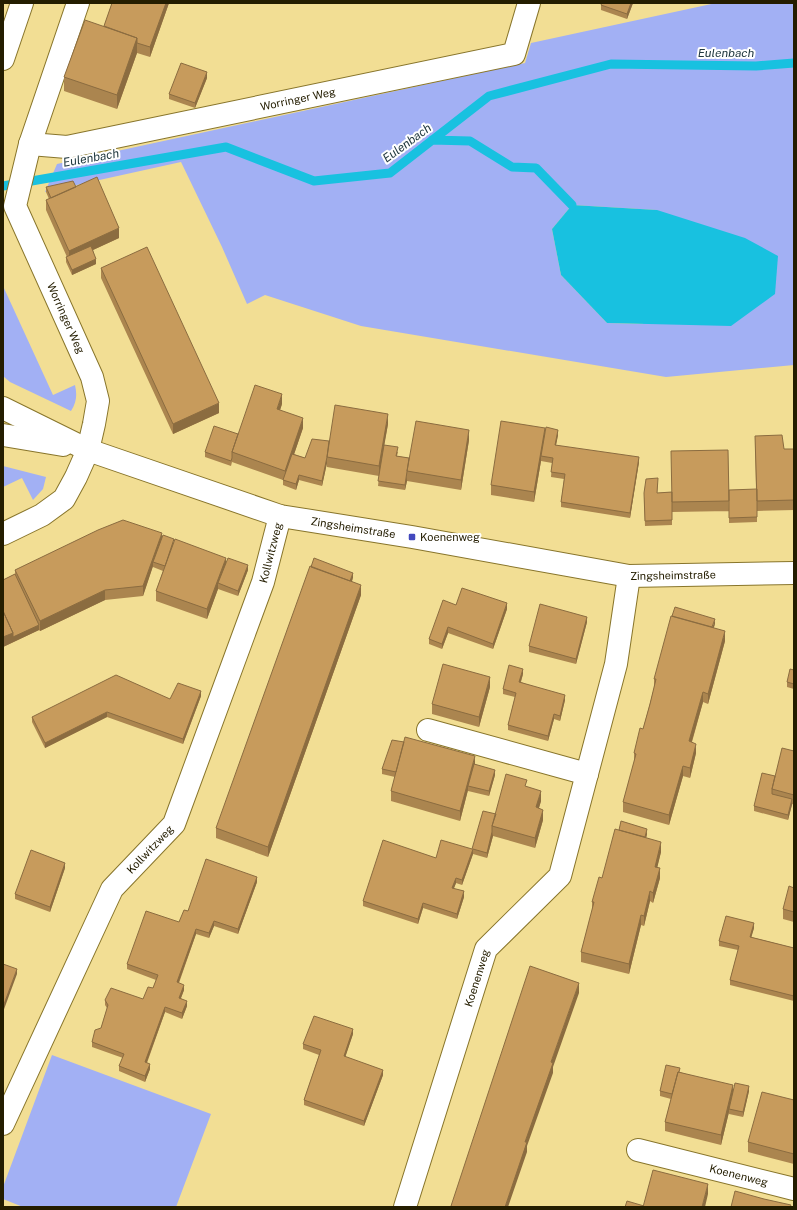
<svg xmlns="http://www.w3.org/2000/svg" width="797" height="1210" font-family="'Public Sans',sans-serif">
	<rect width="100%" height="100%" fill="#f2de94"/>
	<path fill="#a2b0f4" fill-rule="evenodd" d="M716 3H794V365L666 377 361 326 265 295 247 304 222 247 181 162 45 192 57 164 525 63 531 43ZM572 205 657 210 643 324 607 323 561 275 552 229Z
		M3 286 53 395 75 385C77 394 77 402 71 411L10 382 3 376Z
		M3 466 46 477 43 489 33 500 22 478 3 487Z
		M52 1055 211 1114 176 1207H23L3 1199V1187Z"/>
	<path fill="#18c1e0" d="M572 205 657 210 745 238 778 256 775 294 731 326 607 323 561 275 552 229Z"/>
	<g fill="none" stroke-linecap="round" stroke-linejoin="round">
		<path stroke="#18c1e0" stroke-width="9" d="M432 140 470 141 512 167 536 168 572 205
			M3 186 226 147 314 181 390 173 489 96 611 64 756 66 794 63"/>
		<defs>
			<g id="minor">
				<path id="s1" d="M30 144 67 147 514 54 529 3"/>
				<path id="s2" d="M3 408 88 450 280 516 412 537 629 576 794 573"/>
				<path d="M3 435 63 445"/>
				<path d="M3 534 42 515 64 499 76 477 88 450 94 424 98 401 92 377 15 206 30 144 78 3"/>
				<path d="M428 730 587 774"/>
				<path id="s3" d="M3 1124 112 889 174 824 263 582 280 516"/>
				<path id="s4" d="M638 1150 794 1189"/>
				<path id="s5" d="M405 1207 486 949 560 876 616 664 629 576"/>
			</g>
			<path id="tertiary" d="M3 59 22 3"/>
		</defs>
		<use href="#minor" stroke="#88752b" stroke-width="24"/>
		<use href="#tertiary" stroke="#88752b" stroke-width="24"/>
		<use href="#minor" stroke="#fff" stroke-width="22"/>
		<use href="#tertiary" stroke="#fff" stroke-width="22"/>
	</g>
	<path fill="#ab854f" d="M112 3H169L150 57 137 53 117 109 64 91V77L104 26Z
		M633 3 627 19 601 10V5Z
		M207 78 195 108 169 99V94Z
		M46 187H76L119 238 93 250 96 264 72 275 66 262V257H67L46 210V200L49 199 46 192Z
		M101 268 219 413 173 434 101 278Z
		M282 404 280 410 303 428 294 454 305 458 329 441 388 424 384 445 398 452 397 456 409 458 469 440 461 490 407 481 405 490 378 486 379 476 327 467V463L322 486 299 480 296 490 283 485V480L232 462 231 466 205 457V452L238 434Z
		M545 434 558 435 556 445 639 462 630 518 561 507V502L564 479 551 477 552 463 541 461 534 502 491 495V485Z
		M755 436 784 449H794V510L757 511V522L729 523V490H756Z
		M728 450 729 511 672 512V525L645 526 644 498 658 483 657 493 672 492Z
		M162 538 226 563 248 570 238 596 218 589 207 619 156 601V591L163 571 153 567V566L143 596 105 600 40 631 39 630 3 647V580L15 574V570Z
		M353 578 352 581 361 595 268 857 216 838V828Z
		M456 605 507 609 493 649 448 633 442 649 429 644V639Z
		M587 622 576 664 529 652V646Z
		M715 624 713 628 725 641 708 704 703 702 692 742 696 753 690 778 683 776 669 825 623 812V802L634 763V753L643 729 654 688V679Z
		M794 670V689L787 687V682Z
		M523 674 521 682 565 700 560 721 554 719 548 741 508 730V725L515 697 503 694V689Z
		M490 687 479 727 432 714V704Z
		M201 696 183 744 107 717 45 748 32 722V717L170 699Z
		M794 751V805L792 804 788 820 754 811V806Z
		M475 765 495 775 489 796 468 791V790L460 821 391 801V791L395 777 382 774V769Z
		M527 787 541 801 539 808 543 820 535 848 493 836 487 858 473 854 462 885 456 883 454 888 464 897 457 919 423 908 418 924 363 906V901L472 849 496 814Z
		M619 830 647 834 646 838 661 852 657 867 660 878 653 903 650 901 644 926 641 925 629 974 581 962V952L592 911V902L602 878Z
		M65 868 50 912 15 899V894Z
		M257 882 238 934 214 926 209 938 196 934 179 983 184 990 181 998 187 1006 182 1019 165 1012 147 1063 150 1069 145 1082 119 1071V1066L123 1058 92 1047V1042L101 1028 107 1008 105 1005V1000L143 999 153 988 156 980 127 969V964L179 922 188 911Z
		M794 888V922L783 919V909Z
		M754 928 751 937 794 948V1001L730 985V980L738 950 719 946V941Z
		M353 1034 345 1057 383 1075 364 1126 304 1105V1100L319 1055 303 1049V1044Z
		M680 1072 733 1090 749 1091 743 1117 729 1114V1112L721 1145 665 1131V1122L671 1099 660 1096V1091Z
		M794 1100V1164L748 1152V1142Z"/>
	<path fill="#8b6c40" d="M166 3H169L150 57V47Z
		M631 3H633L627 19V14Z
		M137 38V53L117 109V95Z
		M207 72V78L195 108V103Z
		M119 228V238L69 261V251Z
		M96 259V264L72 275V270Z
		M282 394V404L277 419V409Z
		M219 403V413L173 434V424Z
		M388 414V424L379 476V466Z
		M303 418V428L285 481V471Z
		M545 428V437L541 456V461L534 502V492Z
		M469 430V440L461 490V480Z
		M558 430V435L555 450V445Z
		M639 457V462L630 518V513Z
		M327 458V463L322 486V481Z
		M299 475V480L296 490V484Z
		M407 476V481L405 490V485Z
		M162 533V543L153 562V566L143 596V586Z
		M226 558V568L218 583V589L207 619V609Z
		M248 565V570L238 596V591Z
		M353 573V578L348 591V585Z
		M361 585V595L268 857V847Z
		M105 590V600L40 631V621Z
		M507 603V609L493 649V644Z
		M587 617V622L576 664V659Z
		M715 619V624L711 637V632Z
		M39 625V630L3 647V637L13 633Z
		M448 627V633L442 649V644Z
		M725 631V641L708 704V694Z
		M523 669V674L519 687V682Z
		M490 677V687L479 727V717Z
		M201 691V696L183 744V739Z
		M703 692V702L689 751V741Z
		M565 695V700L560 721V716Z
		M107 712V717L45 748V743Z
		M554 714V719L548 741V736Z
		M696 744V753L690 778V768Z
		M475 756V766L468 786V790L460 821V811Z
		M683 766V776L669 825V815Z
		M495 770V775L489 796V791Z
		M541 791V801L536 817V807Z
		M792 799V805L788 820V815Z
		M543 810V820L535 848V838Z
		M647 829V834L644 847V842Z
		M492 832 493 836 487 858V853Z
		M661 842V852L655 877V867Z
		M473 849V854L462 885V880Z
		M65 863V868L50 912V907Z
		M660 868V878L653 903V893Z
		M257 877V882L238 934V929Z
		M456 878V883L452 893V888Z
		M464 891V897L457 919V914Z
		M650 891V901L644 926V916Z
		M423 903V908L418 924V919Z
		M641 915V925L629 974V964Z
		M214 921V926L209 938V933Z
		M754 923V928L750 942V937Z
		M196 929V934L177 987V982Z
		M17 969V974L3 1012V1007Z
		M579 983V993L553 1067V1073L527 1146V1152L508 1207H505L525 1142 551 1062Z
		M184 985V990L179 1003V998Z
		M187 1001V1006L182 1019V1013Z
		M165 1007V1012L145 1067V1062Z
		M353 1029V1034L344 1061V1056Z
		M150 1064V1069L145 1082V1076Z
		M383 1070V1075L364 1126V1121Z
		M733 1085V1095L729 1109V1112L721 1145V1135Z
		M749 1086V1091L743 1117V1112Z
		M708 1184V1194L705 1207H702Z"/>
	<path fill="#c79b5c" stroke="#8b6c40" d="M112 3H166L150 47 137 43V38L104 26Z
		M602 3H631L627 14 601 5Z
		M85 20 137 38 117 95 64 77Z
		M181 63 207 72 195 103 169 94Z
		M97 177 119 228 69 251 46 200Z
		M73 181 76 187 51 198 46 187Z
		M91 246 96 259 72 270 66 257Z
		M147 247 219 403 173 424 101 268Z
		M255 385 282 394 277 409 303 418 285 471 232 452Z
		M335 405 388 414 379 466 327 457Z
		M416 421 469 430 461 480 407 471Z
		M501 421 545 428 534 492 491 485Z
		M214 426 238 434 232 452V458L231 461 205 452Z
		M546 427 558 430 555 445 639 457 630 513 561 502 565 474 551 472 553 458 541 456Z
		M782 435 784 449H794V500L757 501 755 436Z
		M312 439 329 441 327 457 322 481 299 475 296 484 283 480 292 454 305 458Z
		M384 445 398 447 396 456 409 458 405 485 378 481Z
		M728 450 729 501 672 502 671 451Z
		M658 478 657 493 672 492V520L645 521 644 493 646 479Z
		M757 489V517L729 518V490Z
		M123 520 162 533 143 586 105 590 40 621 15 570 98 530Z
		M163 535 174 539 165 566 153 562Z
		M175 539 226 558 207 609 156 591Z
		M228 558 248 565 238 591 218 583Z
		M314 558 353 573 350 581 311 567Z
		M310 566 361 585 268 847 216 828Z
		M15 574 39 625 13 637V633L3 611V580Z
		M462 588 507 603 493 644 448 627 442 644 429 639 443 600 456 605Z
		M540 604 587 617 576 659 529 646Z
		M675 607 715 619 712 627 672 616Z
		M3 611 13 633 3 637Z
		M671 616 725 631 708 694 703 692 689 741 696 744 690 768 683 766 669 815 623 802 636 754 634 753 640 728 643 729 650 704 656 679H654Z
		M443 664 490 677 479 717 432 704Z
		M509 665 523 669 519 682 565 695 560 716 554 714 548 736 508 725 516 693 503 689Z
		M790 669 794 670V684L787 682Z
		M116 675 170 699 178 683 201 691 183 739 107 712 45 743 32 717Z
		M405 737 475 756 460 811 391 791Z
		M392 740 404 742 396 772 382 769Z
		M782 748 794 751V795L772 789Z
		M474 764 495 770 489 791 468 786Z
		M762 773 775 776 772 789V794L792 799 788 815 754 806Z
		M506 774 527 780 525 786 541 791 536 807 543 810 535 838 492 826Z
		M483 811 496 814 492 826V832L487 853 473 849 462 880 456 878 452 888 464 891 457 914 423 903 418 919 363 901 383 840 436 858 441 840 472 849Z
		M621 821 647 829 645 837 619 830Z
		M615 829 661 842 655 867 660 868 653 893 650 891 644 916 641 915 629 964 581 952 594 902H592L599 877 602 878Z
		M31 850 65 863 50 907 15 894Z
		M206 859 257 877 238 929 214 921 209 933 196 929 177 982 184 985 179 998 187 1001 182 1013 165 1007 145 1062 150 1064 145 1076 119 1066 124 1054 92 1042 95 1030 101 1028 108 1005 105 1000 111 988 143 999 148 987 153 988 158 975 127 964 146 911 179 922 184 910 188 911Z
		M789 886 794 888V912L783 909Z
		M726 916 754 923 750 937 794 948V996L730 980 739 946 719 941Z
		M3 964 17 969 3 1007Z
		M530 966 579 983 551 1062 553 1063 525 1142H527L505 1207H454L451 1206Z
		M314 1016 353 1029 344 1056 383 1070 364 1121 304 1100 321 1050 303 1044Z
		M666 1065 680 1068 679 1072H678L672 1094 660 1091Z
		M678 1072 733 1085 721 1135 665 1122Z
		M735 1083 749 1086 743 1112 729 1109Z
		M762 1092 794 1100V1154L748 1142Z
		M653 1170 708 1184 702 1207H643Z
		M735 1191 764 1199 791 1205 790 1207H731Z
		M627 1201 644 1206 643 1207H625Z"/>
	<rect fill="#4349be" stroke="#fff" stroke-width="1.5" x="408" y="533" width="8" height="8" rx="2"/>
	<g text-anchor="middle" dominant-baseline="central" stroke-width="4" stroke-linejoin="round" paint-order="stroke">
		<g font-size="11" fill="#241d00" stroke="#fff">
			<text stroke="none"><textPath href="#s1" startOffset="273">Worringer Weg</textPath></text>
			<text transform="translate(66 318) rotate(66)">Worringer Weg</text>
			<text stroke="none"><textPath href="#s2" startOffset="372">Zingsheimstraße</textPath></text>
			<text stroke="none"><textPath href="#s3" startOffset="637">Kollwitzweg</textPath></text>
			<text stroke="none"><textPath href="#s2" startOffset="696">Zingsheimstraße</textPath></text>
			<text stroke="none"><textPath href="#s3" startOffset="314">Kollwitzweg</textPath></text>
			<text stroke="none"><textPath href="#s5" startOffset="240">Koenenweg</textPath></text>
			<text stroke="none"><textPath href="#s4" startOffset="104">Koenenweg</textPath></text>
		</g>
		<g font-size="11" fill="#241d00" stroke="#fff" text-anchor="start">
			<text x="420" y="537">Koenenweg</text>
		</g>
		<g font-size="12" font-style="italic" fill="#223a40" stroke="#fff">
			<text x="726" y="53">Eulenbach</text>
			<text transform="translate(407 143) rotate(-36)">Eulenbach</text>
			<text transform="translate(91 158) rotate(-10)">Eulenbach</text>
		</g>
	</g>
	<rect width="797" height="1210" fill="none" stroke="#241d00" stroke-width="8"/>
</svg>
